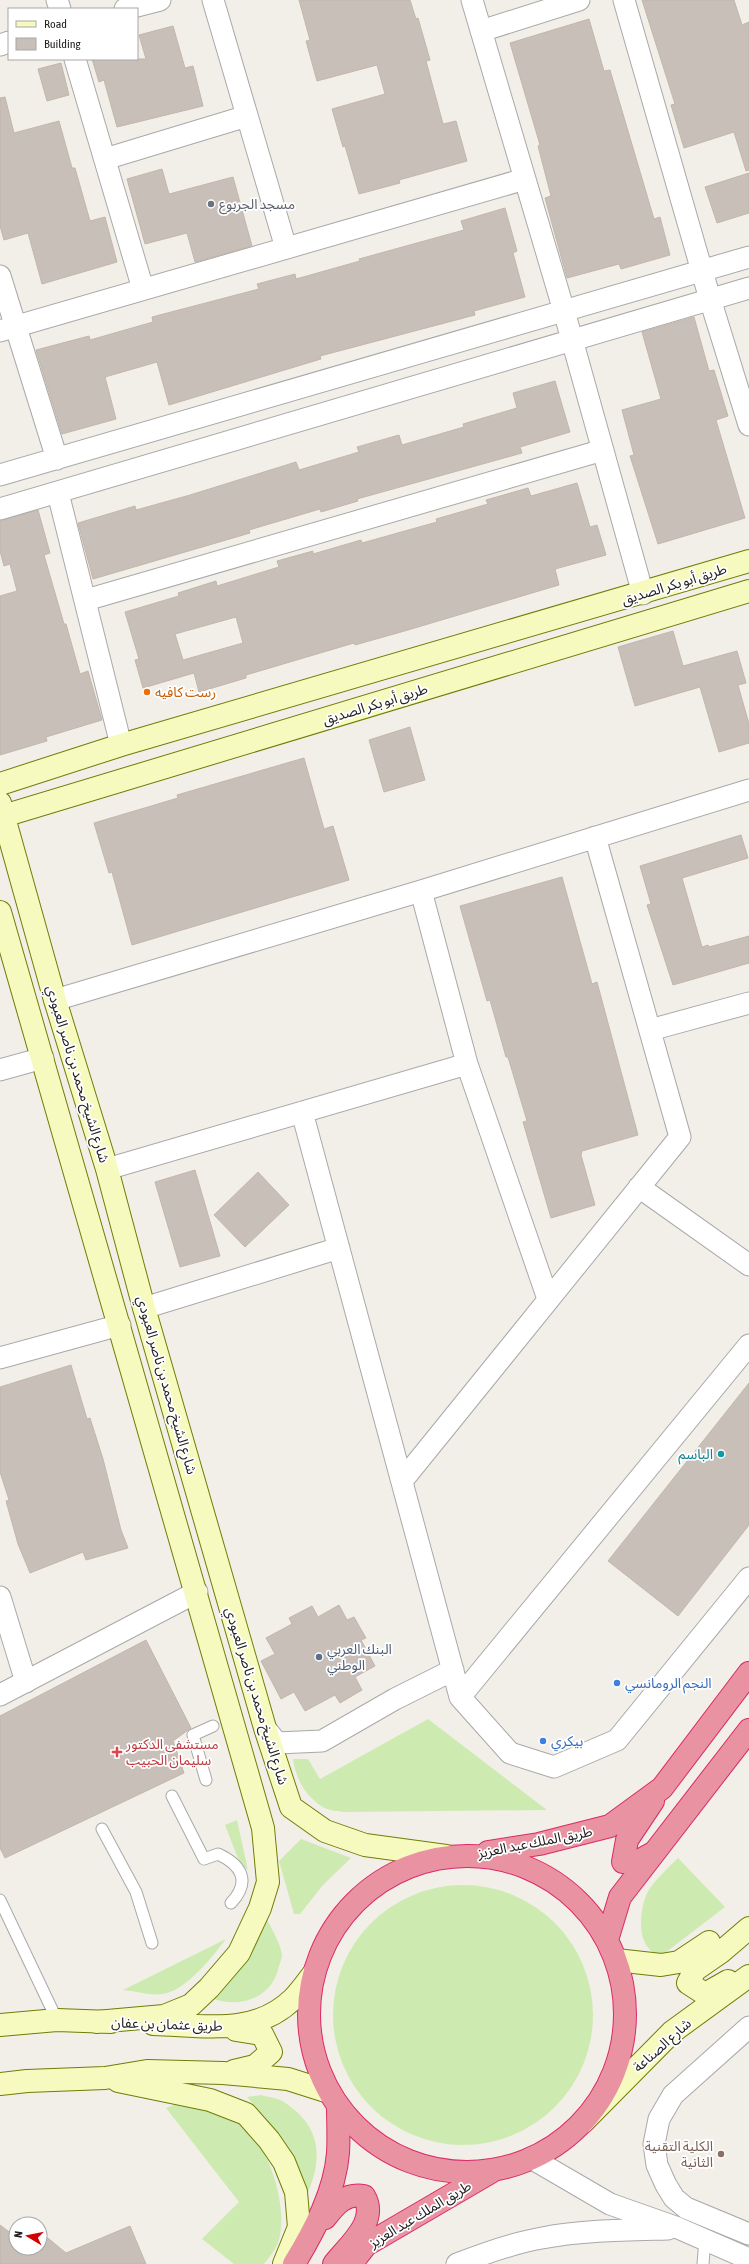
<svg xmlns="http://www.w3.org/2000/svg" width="749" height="2264" font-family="'Asap Condensed','Noto Sans Arabic',sans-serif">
	<rect width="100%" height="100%" fill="#f2efe9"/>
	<path fill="#cdebb0" d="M428 1719 547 1810 345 1812C338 1811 329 1811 323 1807 305 1796 296 1779 293 1759H308L320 1779Z
		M237 1820 248 1870 239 1861 225 1825Z
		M301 1839 351 1858 323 1885 300 1914H294L279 1861Z
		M678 1858 725 1907 665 1953C661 1953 656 1954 653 1952 635 1941 640 1903 650 1888 658 1877 668 1868 678 1858Z
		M333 2015a130 130 0 1 1 260 0a130 130 0 1 1-260 0Z
		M265 1915C270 1927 280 1941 282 1955 282 1959 279 1965 278 1970 270 1999 238 2009 212 1998Z
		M226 1939C212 1957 187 1990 163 1994 151 1996 135 1991 123 1990Z
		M261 2095C268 2097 278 2098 284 2102 327 2130 322 2167 301 2207L288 2156 266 2118 247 2097Z
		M184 2101C195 2105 231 2113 239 2119 268 2142 290 2208 278 2243 275 2250 269 2258 264 2264H234L202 2239 239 2202 166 2108Z"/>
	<path fill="#c7bfb8" stroke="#c4b6ab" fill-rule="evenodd" d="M299 0H410L416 19 418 18 430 60 426 61 443 124 456 121 467 161 399 180 400 183 359 194 345 146 343 147 332 109 385 94 377 65 317 81 306 41 310 40Z
		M642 0H734L742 25 749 22V170L746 171 734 132 684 148 671 105 675 104Z
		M589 19 604 71 610 70 654 219 660 217 670 255 621 269 619 264 567 278 545 198 551 196 538 146 540 145 510 43Z
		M173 26 185 68 193 66 203 106 117 127 104 80 99 82 92 59H146L139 35Z
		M61 63 69 95 47 101 38 69Z
		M5 97 14 133 59 121 72 168H75L90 221 105 217 117 262 42 284 28 233 4 240 0 226V98Z
		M162 169 169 194 233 177 252 246 195 262 187 233 145 244 127 179Z
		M749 173V213L717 223 705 187Z
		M505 208 517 251 513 253 525 297 474 311 475 315 320 356 321 359 169 405 157 362 105 377 116 419 62 434 36 350 89 336 90 340 153 322 152 317 259 289 257 284 295 274 296 279 360 261 359 259 464 230 461 221Z
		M694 317 709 371 714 370 728 416 716 420 745 518 658 544 630 456 634 455 622 410 661 399 642 332Z
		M555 381 570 432 520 447 522 453 357 499 358 501 321 512 320 509 249 530 250 533 93 579 78 523 135 506 136 510 190 495 296 462 299 470 359 452 357 447 399 435 402 445 464 427 463 424 517 408 513 393Z
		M577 483 590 527 597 525 606 555 555 569 559 585 408 630 355 645 354 643 246 675V678L199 692 194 673 143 688 135 660 139 659 125 612 179 596 178 593 216 581 217 586 279 567 277 561 313 551V554L361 540 362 543 437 522 436 519 488 504 486 500 528 488 531 496ZM236 617 243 643 183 660 175 634Z
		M38 510 50 553 44 555 64 624H66L80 674 88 671 102 720 46 737 47 741 0 755V596L17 591 10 564 4 566 0 551V521Z
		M673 631 683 666 737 651 746 683 738 685 749 724V743L719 752 700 687 635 706 618 647Z
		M410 727 425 780 384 792 369 740Z
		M304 758 324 829 333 826 349 880 132 945 112 872 109 873 94 823 178 798 177 795Z
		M741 835 748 858 682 878 702 947 708 945 709 947 749 936V963L673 985 647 905 651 904 640 866Z
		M562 877 592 984 597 982 638 1135 582 1151 581 1155 595 1205 551 1218 523 1122 527 1121 508 1057H506L490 1000 487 1001 460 906Z
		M195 1170 220 1256 180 1267 155 1182Z
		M258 1172 289 1205 245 1247 214 1215Z
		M71 1365 87 1419 90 1418 103 1459 121 1530 128 1548 86 1560 83 1552 30 1573 18 1544 6 1501 9 1500 0 1472V1387Z
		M749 1383V1525L678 1616 608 1561Z
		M339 1605 347 1620 354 1617 366 1638 361 1640 375 1666 355 1677 362 1690 340 1703 335 1695 305 1711 294 1692 281 1699 261 1661 275 1654 266 1638 292 1624 289 1618 312 1606 318 1617Z
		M146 1640 191 1728 173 1741 184 1773 5 1858 0 1848V1716Z
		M0 2225 16 2237V2248H40V2238L43 2234 66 2253 130 2226 146 2264H0Z"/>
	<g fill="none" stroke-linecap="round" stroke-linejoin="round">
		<defs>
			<path id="lane" d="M206 1780 193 1735 213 1726
				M172 1796 204 1859 218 1854C242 1865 251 1882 231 1903
				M102 1829 136 1892 152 1943
				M0 1900 57 2020
				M703 2264 705 2240"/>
			<path id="street" d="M57 0 60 9
				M213 0 286 248
				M472 0 564 311 643 594
				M624 0 710 299 749 425
				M125 9 160 0
				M481 31 579 0
				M0 45 9 42
				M75 59 143 289
				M105 159 247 116
				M0 276 57 459
				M0 331 525 179
				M0 475 749 257
				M58 493 121 745
				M0 509 749 288
				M86 600 603 450
				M421 891 467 1064 548 1299
				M55 1000 421 891 749 790
				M650 1030 749 1003
				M0 1070 43 1058
				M302 1112 460 1697
				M107 1169 467 1064
				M639 1187 749 1265
				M144 1308 339 1248
				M749 1345 460 1697 510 1753 554 1767 617 1740 749 1578
				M0 1358 120 1325
				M402 1481 680 1137 595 837
				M0 1597 26 1682
				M0 1695 197 1592
				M265 1728 277 1743 322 1741 395 1699 453 1670
				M749 2027 673 2095 659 2119 654 2144 657 2165 666 2185 674 2198 686 2208 749 2234
				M531 2158 610 2204 678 2228 749 2259
				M457 2264C485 2253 513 2243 542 2238 584 2230 627 2230 668 2229"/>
			<path id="secondary" d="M0 784 121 745 749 561
				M0 803 55 1000 107 1169 144 1308 265 1728 291 1807 325 1831 365 1845 446 1856
				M0 817 749 591
				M0 912 263 1828 268 1882 260 1908 239 1953 209 1988 191 2005 164 2016 96 2022
				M616 1960 661 1965 679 1962 709 1942
				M728 1981 705 1994 688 1983 695 1970 721 1952 749 1928
				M153 2024C202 2025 254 2037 293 1999 301 1991 307 1982 314 1973
				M0 2025 57 2020 111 2022
				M234 2071 255 2066 271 2052 262 2034 236 2030
				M118 2081 210 2100 246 2114 269 2140 284 2162 296 2192 299 2227 284 2264
				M0 2084 27 2081 105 2078 147 2071 223 2073 288 2079 329 2092
				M583 2122 672 2032 749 1976"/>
			<path id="highway" d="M488 1852 539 1844 610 1826 662 1788 749 1673
				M653 1853 635 1863 623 1862 627 1840 653 1801
				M309 2014a158 158 0 1 1 316 0a158 158 0 1 1-316 0Z
				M607 1940 620 1897 749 1730
				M325 2218C336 2204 345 2193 364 2196 379 2221 349 2245 334 2264
				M294 2264C314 2231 335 2192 338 2153 339 2137 338 2122 338 2106
				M351 2264 366 2245 491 2172"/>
		</defs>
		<use href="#lane" stroke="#a9a9a9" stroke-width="13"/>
		<use href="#street" stroke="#a9a9a9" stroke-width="23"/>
		<use href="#secondary" stroke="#707d05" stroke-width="24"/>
		<use href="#highway" stroke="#dc2a67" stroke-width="24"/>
		<use href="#lane" stroke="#fff" stroke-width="11"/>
		<use href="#street" stroke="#fff" stroke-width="21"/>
		<use href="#secondary" stroke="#f7fabf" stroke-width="22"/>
		<use href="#highway" stroke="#e892a2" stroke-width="22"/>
	</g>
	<circle fill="#6b7280" stroke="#fff" stroke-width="1.5" cx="211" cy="204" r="4"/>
	<circle fill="#e8710a" stroke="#fff" stroke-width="1.5" cx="147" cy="692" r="4"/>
	<circle fill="#0f9aa8" stroke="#fff" stroke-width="1.5" cx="721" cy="1454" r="4"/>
	<circle fill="#5c6f8a" stroke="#fff" stroke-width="1.5" cx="319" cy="1657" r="4"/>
	<g fill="#3f7fe0" stroke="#fff" stroke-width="1.5">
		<circle cx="617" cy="1683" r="4"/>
		<circle cx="543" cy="1741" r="4"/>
	</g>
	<path fill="#e0444e" stroke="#fff" stroke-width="1.5" d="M115 1746h4v4h4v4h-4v4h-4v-4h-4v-4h4z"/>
	<circle fill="#8d6e63" stroke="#fff" stroke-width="1.5" cx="721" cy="2154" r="4"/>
	<g text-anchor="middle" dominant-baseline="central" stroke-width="3.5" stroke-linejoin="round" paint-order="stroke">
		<g font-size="14" fill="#5b616d" stroke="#fff" text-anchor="start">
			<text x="219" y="204">مسجد الجربوع</text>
		</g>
		<g font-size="14" fill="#222" stroke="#fff">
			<text transform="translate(674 584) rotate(-17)">طريق أبو بكر الصديق</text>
			<text transform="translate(375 704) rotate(-17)">طريق أبو بكر الصديق</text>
			<text transform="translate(78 1074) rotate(73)">شارع الشيخ محمد بن ناصر العبودي</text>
			<text transform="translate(167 1385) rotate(74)">شارع الشيخ محمد بن ناصر العبودي</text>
			<text transform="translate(257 1696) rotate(73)">شارع الشيخ محمد بن ناصر العبودي</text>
			<text transform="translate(535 1842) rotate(-11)">طريق الملك عبد العزيز</text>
			<text transform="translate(167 2024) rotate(2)">طريق عثمان بن عفان</text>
			<text transform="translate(662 2045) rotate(-42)">شارع الصناعة</text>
			<text transform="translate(420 2214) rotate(-31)">طريق الملك عبد العزيز</text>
		</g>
		<g font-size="14" fill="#c56008" stroke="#fff" text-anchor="start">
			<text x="155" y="692">رست كافيه</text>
		</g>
		<g font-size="14" fill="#0d838f" stroke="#fff" text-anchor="end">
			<text x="713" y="1454">الباسم</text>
		</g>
		<g font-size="14" fill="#4e5e75" stroke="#fff" text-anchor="start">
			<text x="327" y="1649">البنك العربي<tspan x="327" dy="16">الوطني</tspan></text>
		</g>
		<g font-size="14" fill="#366cbe" stroke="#fff" text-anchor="start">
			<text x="625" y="1683">النجم الرومانسي</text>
			<text x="551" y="1741">بيكري</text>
		</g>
		<g font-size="14" fill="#be3a42" stroke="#fff" text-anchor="start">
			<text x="126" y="1744">مستشفى الدكتور<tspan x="126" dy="16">سليمان الحبيب</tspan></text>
		</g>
		<g font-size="14" fill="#785e54" stroke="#fff" text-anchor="end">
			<text x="713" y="2146">الكلية التقنية<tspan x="713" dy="16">الثانية</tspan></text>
		</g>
	</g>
	<rect x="8" y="8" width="130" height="52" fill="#ffffff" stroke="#a7a7a7"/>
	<rect x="16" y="21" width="20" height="6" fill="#f7fabf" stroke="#a7a7a7"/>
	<text x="44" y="28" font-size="12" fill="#222222">Road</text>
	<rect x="16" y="38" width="20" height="12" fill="#c7bfb8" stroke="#a7a7a7"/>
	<text x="44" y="48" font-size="12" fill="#222222">Building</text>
	<g transform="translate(28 2236) rotate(280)"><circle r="19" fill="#ffffff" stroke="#a7a7a7"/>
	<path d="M0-3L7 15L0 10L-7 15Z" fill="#d40000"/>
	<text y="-6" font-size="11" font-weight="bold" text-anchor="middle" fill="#222222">N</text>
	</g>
</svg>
